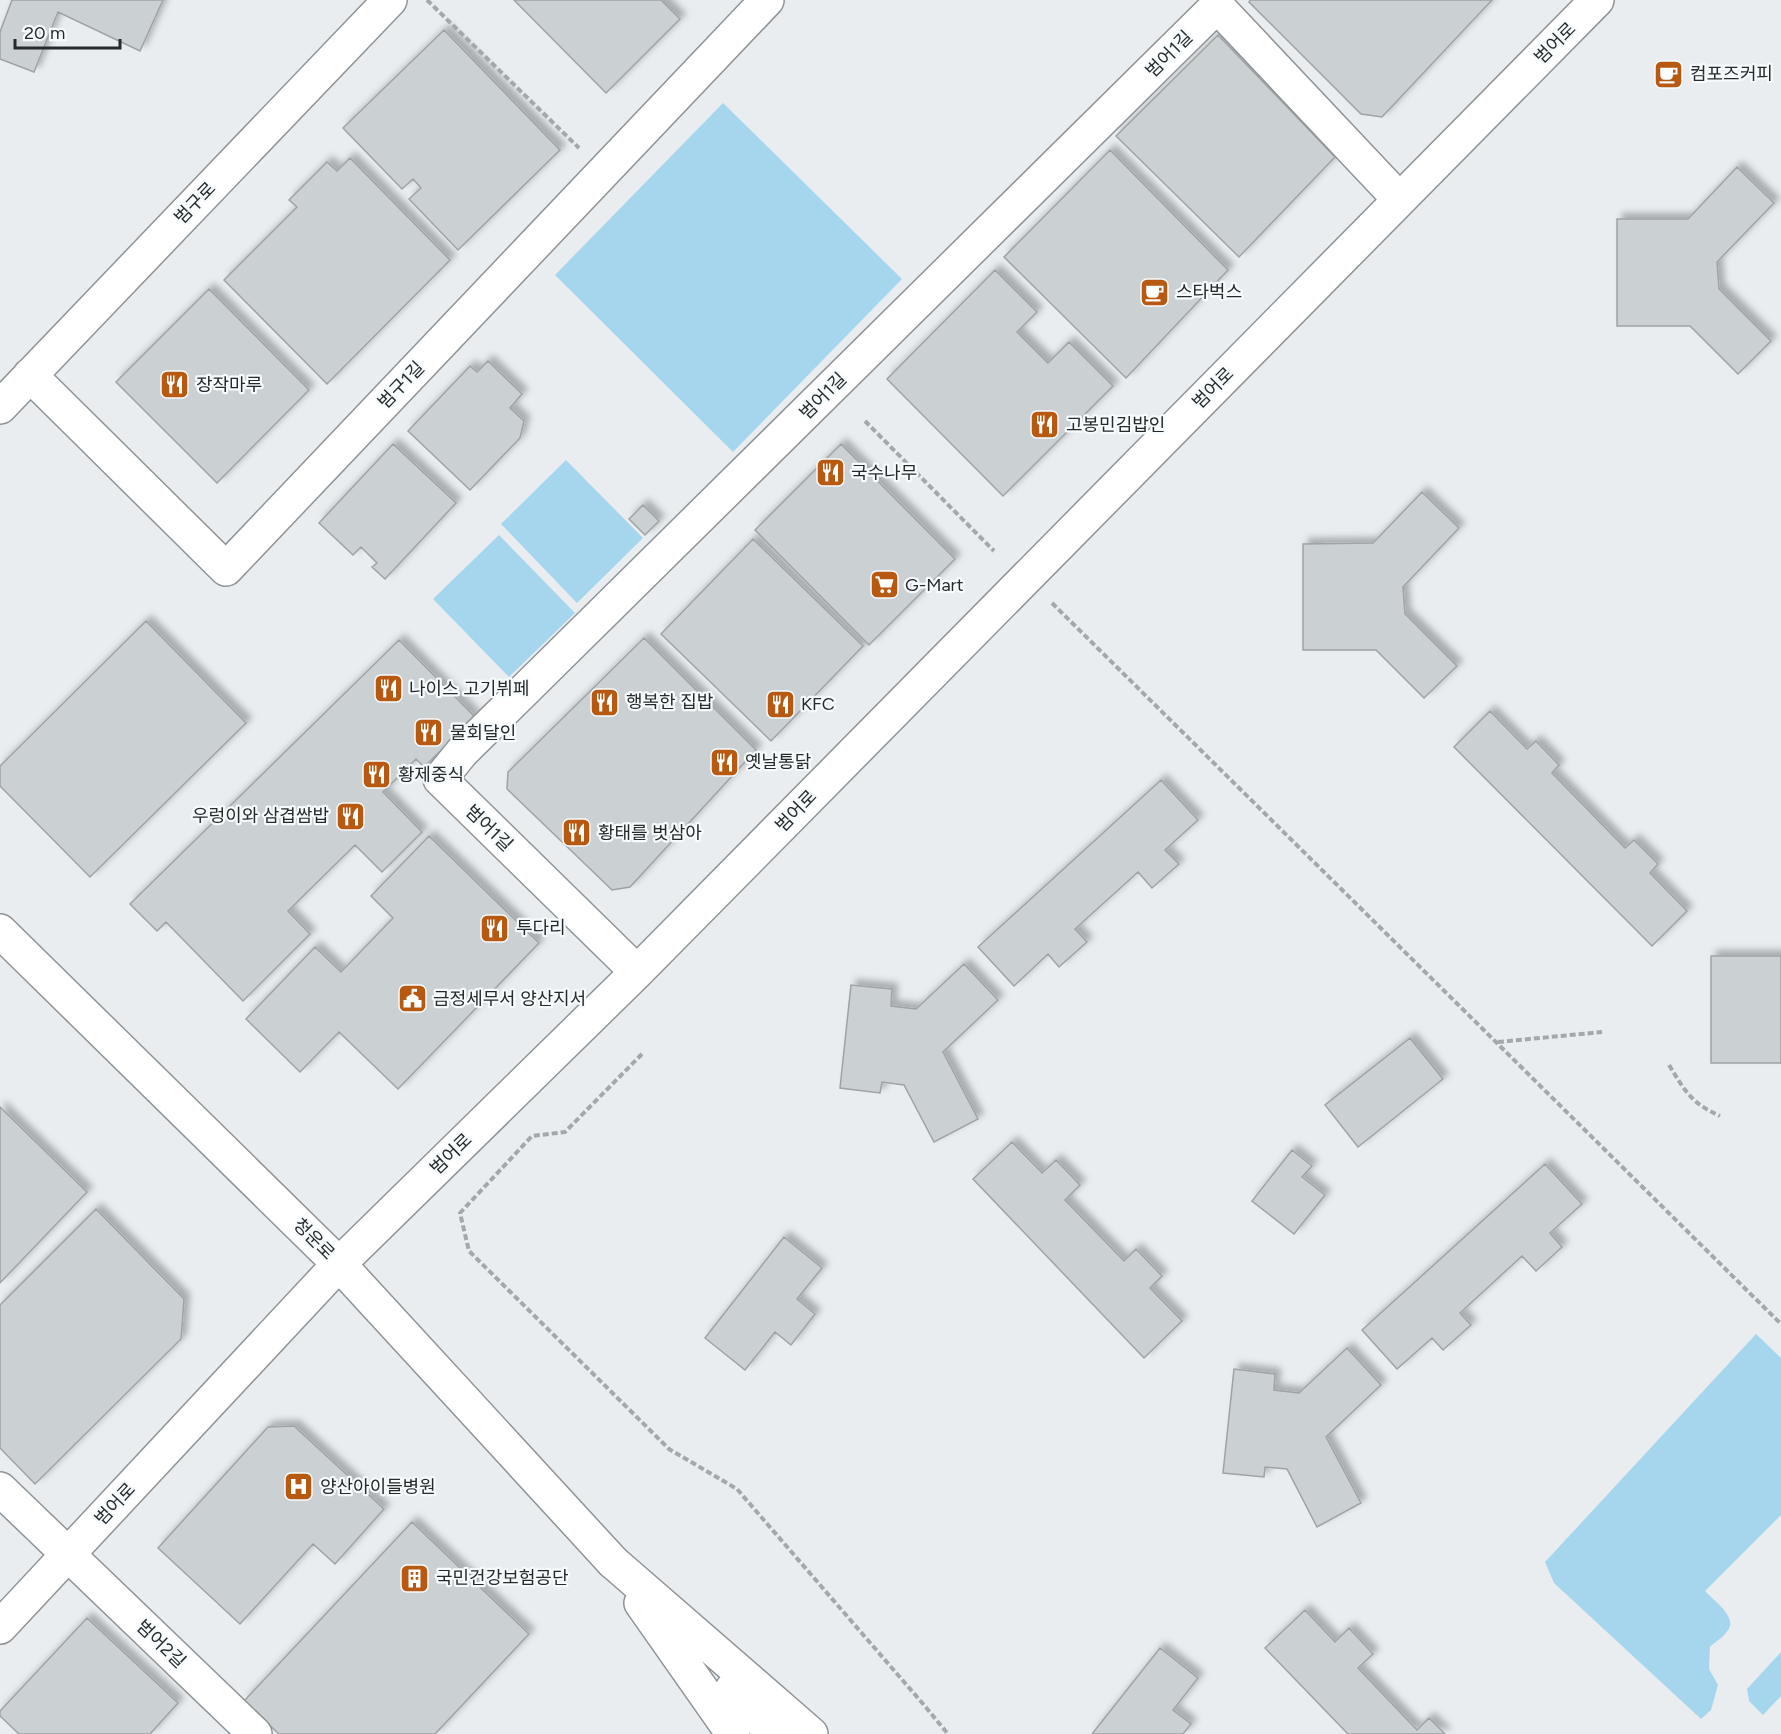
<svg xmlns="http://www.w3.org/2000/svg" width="1781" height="1734" font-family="Figtree,'Noto Sans KR',sans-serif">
	<defs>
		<filter id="shadow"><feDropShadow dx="5.5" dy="-5.5" stdDeviation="3" flood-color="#0004"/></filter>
	</defs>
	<rect width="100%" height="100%" fill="#e9edf0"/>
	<path fill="#a6d6ee" d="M723 103 902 279 733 452 555 275Z
		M566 460 643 538 577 603 501 524Z
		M499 535 575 613 509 677 433 599Z
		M1756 1334 1781 1358V1515L1705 1591C1713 1600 1738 1617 1728 1630 1724 1637 1715 1642 1710 1647L1709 1669 1718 1685 1711 1710 1701 1719 1554 1583 1545 1562Z
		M1781 1652V1696L1763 1715 1749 1701 1747 1689Z"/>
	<path fill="#cbd0d2" stroke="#9fa3a5" stroke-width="1.5" filter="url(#shadow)" d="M12 0H163L140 51 58 12 34 72 0 59V32Z
		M514 0H661L680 19 606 93Z
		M1250 0H1492L1382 117 1361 114 1249 2Z
		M444 30 560 150 458 250 409 199 421 188 413 179 402 189 343 128Z
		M1218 35 1335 157 1239 257 1116 136Z
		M1110 150 1228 270 1126 378 1004 257Z
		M350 158 450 260 327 384 224 280 297 207 289 200 327 162 337 171Z
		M1737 167 1774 203 1717 262 1719 289 1771 341 1738 374 1690 326H1617V219H1688Z
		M995 270 1037 312 1017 332 1048 363 1069 342 1113 386 1003 496 887 379Z
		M209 289 309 390 217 483 116 382Z
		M488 361 522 394 510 408 524 421 520 438 470 490 408 431 470 366 477 372Z
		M393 444 456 503 385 579 372 567 377 563 361 547 353 555 319 523Z
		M841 444 955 559 869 645 755 530Z
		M1422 492 1459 528 1403 587 1405 614 1457 666 1424 698 1376 650H1303V544L1373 543Z
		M643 505 659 521 645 535 629 519Z
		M753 539 863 646 771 741 661 634Z
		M146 621 246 723 90 877 0 786V766Z
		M644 638 756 750 630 887 612 890 507 789 508 772Z
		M399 640 475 717 424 767 416 759 383 792 422 832 382 872 355 845 288 911 310 934 243 1001 166 922 157 931 130 904Z
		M1490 711 1527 749 1536 741 1559 765 1552 773 1625 848 1634 840 1658 864 1650 873 1687 911 1652 946 1454 747Z
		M1161 780 1198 820 1165 850 1179 864 1152 888 1138 872 1075 929 1087 942 1059 967 1048 954 1014 986 978 947Z
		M429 836 539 943 398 1089 339 1032 300 1072 246 1019 315 947 341 972 393 918 371 896Z
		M1711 956H1781V1063H1711Z
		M964 964 998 1000 943 1052 978 1119 934 1142 904 1085 882 1082 880 1093 840 1088 851 985 892 989 891 1006 916 1009Z
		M1410 1038 1443 1079 1358 1147 1325 1105Z
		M0 1107 87 1192 0 1283Z
		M1012 1142 1042 1173 1056 1160 1080 1185 1065 1200 1124 1261 1136 1249 1162 1276 1150 1288 1182 1321 1144 1358 973 1179Z
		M1292 1150 1312 1166 1302 1177 1325 1195 1294 1234 1252 1201Z
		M1545 1164 1582 1204 1550 1233 1562 1247 1536 1271 1522 1256 1460 1313 1471 1325 1443 1350 1432 1338 1397 1369 1362 1330Z
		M96 1209 184 1299 181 1339 35 1484 0 1448V1305Z
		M784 1237 822 1268 797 1299 815 1314 791 1345 775 1332 745 1370 705 1338Z
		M1347 1348 1381 1385 1326 1437 1361 1503 1317 1527 1287 1469 1265 1467 1264 1477 1223 1473 1234 1369 1275 1374 1274 1390 1299 1393Z
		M294 1426 384 1509 335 1564 313 1544 240 1624 158 1548 268 1427Z
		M412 1522 529 1634 435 1734H279L244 1701Z
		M1305 1610 1335 1642 1349 1628 1373 1654 1358 1668 1417 1730 1429 1718 1445 1734H1348L1265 1648Z
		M87 1618 178 1703 150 1734H19L0 1716V1711Z
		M1160 1648 1198 1678 1173 1710 1191 1724 1183 1734H1092Z"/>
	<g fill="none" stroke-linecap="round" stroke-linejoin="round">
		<defs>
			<path id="minor" d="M30 375 226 569 767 0
				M0 407 390 0
				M0 931 339 1264 613 1562
				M637 972 440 779 462 752 1217 6 1399 199
				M0 1489 255 1734
				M0 1627 339 1264 637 972 1597 0"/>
			<path id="major" d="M613 1562 811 1734
				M641 1603 733 1734
				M732 1689 773 1734"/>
		</defs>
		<use href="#minor" stroke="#909496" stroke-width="36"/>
		<use href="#major" stroke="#909496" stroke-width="36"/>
		<path stroke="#a5a8aa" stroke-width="4" stroke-dasharray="6 3" stroke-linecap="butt" d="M427 0 579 148
			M865 421 994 551
			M1052 603 1781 1324
			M1498 1042 1602 1032
			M642 1054 565 1132 532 1136 460 1213 469 1251 669 1449 737 1489 924 1705 948 1734
			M1669 1065C1685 1091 1691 1103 1720 1116"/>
		<use href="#minor" stroke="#fff" stroke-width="33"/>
		<use href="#major" stroke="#fff" stroke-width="33"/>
	</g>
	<defs>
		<symbol id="cafe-square" viewBox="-11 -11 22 22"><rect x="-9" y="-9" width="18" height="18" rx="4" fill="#b85911" stroke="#f6fbfd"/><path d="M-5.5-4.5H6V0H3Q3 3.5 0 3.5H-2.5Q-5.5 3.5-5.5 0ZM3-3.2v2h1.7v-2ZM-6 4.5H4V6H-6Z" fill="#fff"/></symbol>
		<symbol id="restaurant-square" viewBox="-11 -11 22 22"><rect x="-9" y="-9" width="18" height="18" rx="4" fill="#b85911" stroke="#f6fbfd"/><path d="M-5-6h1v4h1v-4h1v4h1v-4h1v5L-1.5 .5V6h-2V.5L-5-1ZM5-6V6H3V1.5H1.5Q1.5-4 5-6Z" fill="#fff"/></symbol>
		<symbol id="supermarket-square" viewBox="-11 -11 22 22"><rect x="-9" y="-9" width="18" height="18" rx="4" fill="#b85911" stroke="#f6fbfd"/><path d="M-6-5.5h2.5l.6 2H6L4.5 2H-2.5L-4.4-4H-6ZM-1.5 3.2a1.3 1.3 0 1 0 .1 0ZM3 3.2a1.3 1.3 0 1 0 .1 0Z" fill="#fff"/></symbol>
		<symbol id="civic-square" viewBox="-11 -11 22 22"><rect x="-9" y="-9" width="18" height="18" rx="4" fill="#b85911" stroke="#f6fbfd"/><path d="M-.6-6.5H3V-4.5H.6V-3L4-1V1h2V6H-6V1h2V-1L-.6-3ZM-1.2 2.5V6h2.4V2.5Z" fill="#fff"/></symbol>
		<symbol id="hospital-square" viewBox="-11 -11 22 22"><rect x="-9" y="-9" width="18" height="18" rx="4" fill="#b85911" stroke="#f6fbfd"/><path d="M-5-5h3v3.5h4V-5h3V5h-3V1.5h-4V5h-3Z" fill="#fff"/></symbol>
		<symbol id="building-square" viewBox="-11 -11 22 22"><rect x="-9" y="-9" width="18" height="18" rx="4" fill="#b85911" stroke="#f6fbfd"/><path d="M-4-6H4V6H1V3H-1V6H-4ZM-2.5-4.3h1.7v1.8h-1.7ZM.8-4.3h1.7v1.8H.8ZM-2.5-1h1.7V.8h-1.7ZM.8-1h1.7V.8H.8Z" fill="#fff"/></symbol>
	</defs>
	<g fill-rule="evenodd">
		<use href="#cafe-square" x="1652" y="58" width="33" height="33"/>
		<use href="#cafe-square" x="1138" y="276" width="33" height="33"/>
		<use href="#restaurant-square" x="158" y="368" width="33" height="33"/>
		<use href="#restaurant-square" x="1028" y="408" width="33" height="33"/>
		<use href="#restaurant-square" x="814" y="456" width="33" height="33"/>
		<use href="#supermarket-square" x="868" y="568" width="33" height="33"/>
		<use href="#restaurant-square" x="372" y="672" width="33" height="33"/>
		<use href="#restaurant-square" x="588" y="686" width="33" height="33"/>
		<use href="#restaurant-square" x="764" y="688" width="33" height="33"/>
		<use href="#restaurant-square" x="412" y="716" width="33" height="33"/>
		<use href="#restaurant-square" x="708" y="746" width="33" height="33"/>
		<use href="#restaurant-square" x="360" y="758" width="33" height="33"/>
		<use href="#restaurant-square" x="334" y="800" width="33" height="33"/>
		<use href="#restaurant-square" x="560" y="816" width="33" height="33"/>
		<use href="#restaurant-square" x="478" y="912" width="33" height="33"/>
		<use href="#civic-square" x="396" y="982" width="33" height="33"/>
		<use href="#hospital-square" x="282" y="1470" width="33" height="33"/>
		<use href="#building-square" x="398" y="1562" width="33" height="33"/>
	</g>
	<g text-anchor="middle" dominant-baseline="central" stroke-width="4.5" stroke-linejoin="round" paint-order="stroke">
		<g font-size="18" fill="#28292a" stroke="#f6fbfd">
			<text transform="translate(1555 43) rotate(-45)">범어로</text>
			<text transform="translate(1169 54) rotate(-45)">범어1길</text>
			<text transform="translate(195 203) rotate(-46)">범구로</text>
			<text transform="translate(401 385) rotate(-46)">범구1길</text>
			<text transform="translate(1213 388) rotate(-45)">범어로</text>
			<text transform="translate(823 396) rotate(-45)">범어1길</text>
			<text transform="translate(796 811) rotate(-46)">범어로</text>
			<text transform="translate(489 828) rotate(44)">범어1길</text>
			<text transform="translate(451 1154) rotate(-44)">범어로</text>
			<text transform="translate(314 1239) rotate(45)">청운로</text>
			<text transform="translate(115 1504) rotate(-47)">범어로</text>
			<text transform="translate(161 1644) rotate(44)">범어2길</text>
		</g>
		<g font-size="18" fill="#28292a" stroke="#f6fbfd" text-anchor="start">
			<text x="1690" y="74">컴포즈커피</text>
			<text x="1176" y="292">스타벅스</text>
			<text x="196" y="385">장작마루</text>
			<text x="1066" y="425">고봉민김밥인</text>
			<text x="851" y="473">국수나무</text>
			<text x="905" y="585">G-Mart</text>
			<text x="409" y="689">나이스 고기뷔페</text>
			<text x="626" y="702">행복한 집밥</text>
			<text x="801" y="704">KFC</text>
			<text x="450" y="733">물회달인</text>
			<text x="745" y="762">옛날통닭</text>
			<text x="398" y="775">황제중식</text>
			<text x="329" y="816" text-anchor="end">우렁이와 삼겹쌈밥</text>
			<text x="598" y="833">황태를 벗삼아</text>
			<text x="516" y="928">투다리</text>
			<text x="433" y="999">금정세무서 양산지서</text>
			<text x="320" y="1487">양산아이들병원</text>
			<text x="436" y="1578">국민건강보험공단</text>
		</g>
	</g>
	<path d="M15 39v9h105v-9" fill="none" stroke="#28292a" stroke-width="3"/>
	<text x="24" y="39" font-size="18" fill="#28292a" stroke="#f6fbfd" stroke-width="4.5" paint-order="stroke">20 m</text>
</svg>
